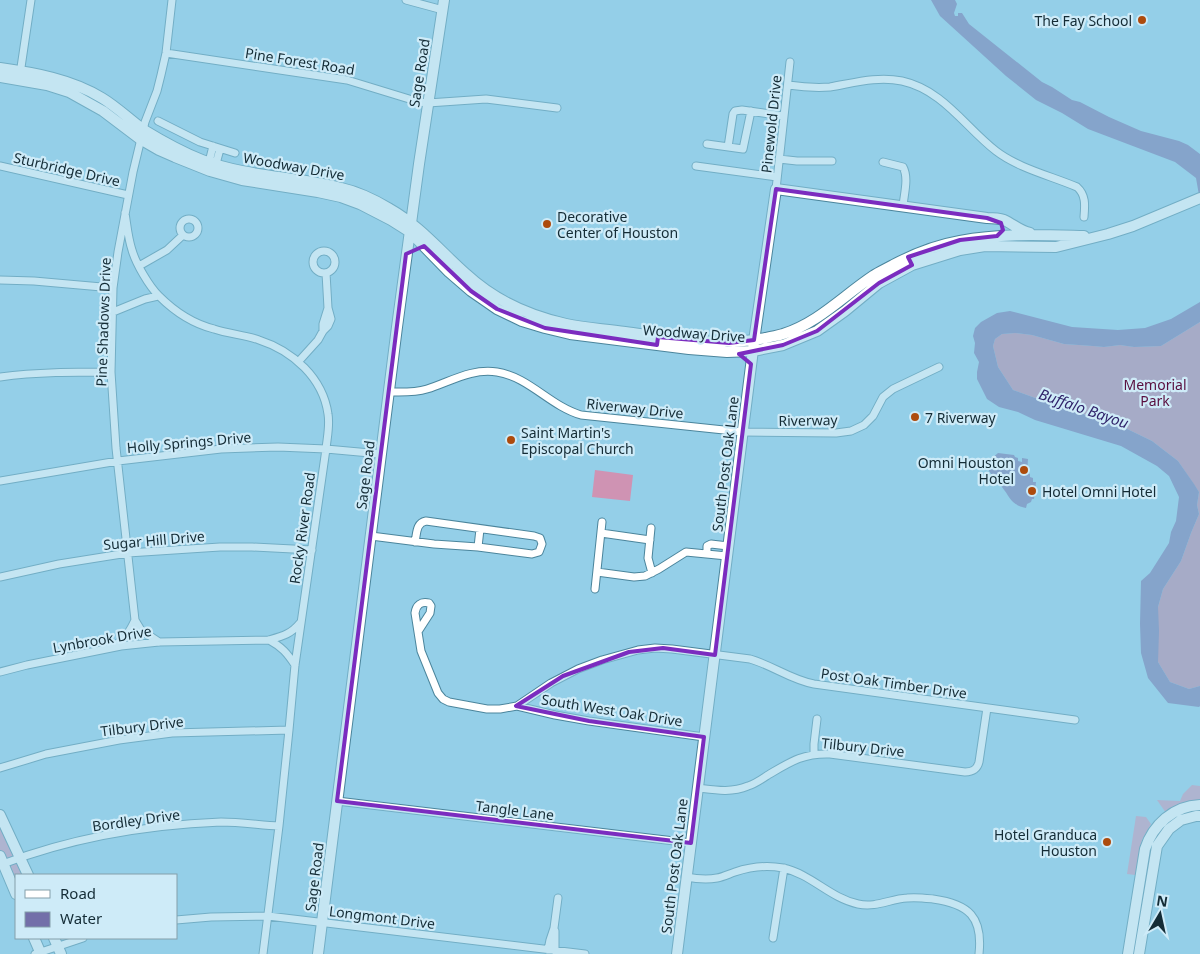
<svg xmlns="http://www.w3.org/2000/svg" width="1200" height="954" font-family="'Noto Sans',sans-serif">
	<rect width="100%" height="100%" fill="#94cfe8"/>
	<path fill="#cf93b3" d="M595 470 633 475 630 501 592 497Z
		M1192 785 1200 786V803L1166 813 1157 800 1180 801 1183 794Z
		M1136 816 1146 817 1151 824 1142 840 1135 875 1127 874Z
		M0 819 26 875H16V889L0 851Z"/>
	<path fill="#bc7ea0" d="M1200 322V686L1189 689 1170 682 1158 662V607L1163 589 1181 561 1191 533 1199 514 1197 505 1199 492 1178 461 1152 441 1121 426 1060 407 1013 390 998 367 993 346 995 339 1002 334 1015 333 1032 335 1064 344 1093 346 1104 347 1120 345 1134 347 1161 346Z"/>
	<path fill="#736fa9" d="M931 0H955L957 4 954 13 955 16H958V13H962L969 24 1042 82 1052 87 1072 100 1080 102 1109 117 1141 131 1179 141 1188 145 1200 154V201L1196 178 1175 162 1088 129 1062 113 1036 100 1006 76 940 16Z
		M1200 302V322L1161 346 1134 347 1120 345 1104 347 1093 346 1064 344 1032 335 1015 333 1002 334 995 339 993 346 998 367 1013 390 1060 407 1121 426 1152 441 1178 461 1194 484 1199 492 1197 505 1199 514 1191 533 1181 561 1163 589 1158 607 1159 631 1158 662 1170 682 1189 689 1200 686V706L1199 707 1168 703 1148 678 1141 653 1140 624 1141 581 1150 573 1169 543 1171 532 1176 521 1179 497 1169 476 1157 466 1121 446 1035 420 1018 412 999 407 987 399 977 379V372L979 362 974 353 975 343 973 336 975 328 981 322 997 313 1010 311 1072 327 1118 330 1145 328 1171 319Z
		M998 453 1014 455 1015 457 1018 458V461L1022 462V458L1028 459 1027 473 1030 474V477L1033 478V482H1036L1034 499H1032L1031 502 1027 504 1026 508C1011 505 1010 497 1002 487 998 481 993 477 989 471L990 460Z"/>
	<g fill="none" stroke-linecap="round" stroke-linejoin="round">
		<defs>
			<path id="street" d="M406 0 443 10
				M166 53 347 80 419 102 428 103 486 99 557 108
				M20 74 31 0
				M788 85C802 87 816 88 830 87 854 83 877 76 902 81 943 90 965 127 996 151 1018 168 1051 176 1077 187 1086 195 1085 205 1084 217
				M158 121 200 142 235 153
				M707 144 743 149 751 111
				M213 146 210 158 212 163 217 160 220 149
				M728 147 733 114 735 111 742 110 784 116
				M779 159 797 161H832
				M883 162 903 167C909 178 904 194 903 206
				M0 166 128 195
				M696 166 777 177
				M776 189 790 62
				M125 213C127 225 128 238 132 250 136 264 149 286 159 296 174 311 194 324 214 329 229 334 245 335 259 340 293 351 323 378 328 414 330 426 327 438 326 449L295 665 289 730 279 826 263 954
				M180 228a9 9 0 1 1 18 0a9 9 0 1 1-18 0Z
				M313 262a11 11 0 1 1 22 0a11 11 0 1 1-22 0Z
				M139 266 167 250 183 235
				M0 280 34 281 113 288
				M113 312 145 299 158 296
				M323 331V324L328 308
				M299 361 318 340 323 331 328 326 331 319 328 308 326 273
				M0 377C37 372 74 372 111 372
				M389 392C402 392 414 393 427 389 450 382 471 368 497 372 529 377 550 406 581 415L743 432 836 433 851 431 864 425 873 416 883 397 893 389 939 367
				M0 481 118 461 221 449 278 447 326 449 381 454
				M651 528 648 558 652 573
				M601 533 650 540
				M371 536 434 544 478 547 532 554 539 552 542 544 540 538 534 536 426 521C416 523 417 533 415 542
				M478 547 480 529
				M707 554V546L711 544 728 546
				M597 572 634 577 645 576 659 569 686 552 727 556
				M0 577 59 564 128 553 220 547H252L312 550
				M595 589 602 522
				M419 630 430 613 431 606 429 603C421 601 416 605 415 613L421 651 438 693 443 699 449 702 487 709H500L517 706 551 683 578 669 602 660 638 650 655 648 672 649 750 659C772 665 791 680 814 684L1075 720
				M269 640C282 647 287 653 295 665
				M159 642 141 630 135 620 116 448 111 372 113 288 118 252 133 172 145 122 157 91 161 75 166 53 172 0
				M114 646C125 639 130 631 135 620
				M0 672 27 665 121 646 159 642 269 640C283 636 291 634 300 623
				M517 706 555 715 589 721 704 737
				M814 754V744L817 719
				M0 768 46 754 119 740 172 733 289 730
				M698 788C715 790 731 793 748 786 755 784 762 779 768 775 790 762 803 753 830 754L965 772C972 772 977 770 979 762L987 708
				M337 801 691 843
				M0 865C70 838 147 825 221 822 240 822 260 825 279 826
				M686 877C697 879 706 880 717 878 723 877 729 874 735 872 750 867 767 865 783 868 811 874 830 898 858 904 876 908 890 899 907 898 916 897 924 898 933 899 969 904 983 917 979 954
				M176 920 211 917 268 916 585 954
				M555 931V951
				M773 938 784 868
				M548 950 550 940 554 928 558 898
				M35 954 83 938"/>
			<path id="secondary" d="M0 68C35 73 71 79 102 98 117 107 130 120 144 130 162 141 182 152 202 160 247 177 295 176 341 188 359 192 375 200 390 209 420 226 441 252 466 274 494 300 530 316 566 324 585 328 605 329 625 332 671 338 719 347 766 338 772 336 778 336 783 334 818 323 843 296 873 276 879 272 886 269 893 265 914 254 937 245 960 241 1001 233 1043 235 1084 236
				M0 77 47 85 69 92 103 111 140 139 159 150 175 157 210 171 242 180 318 192 341 197 360 204 391 220 410 232 449 272 471 291 497 309 522 321 545 328 570 334 689 349 727 352 753 351 783 345 817 331 845 311 879 283 912 265 960 250 985 246 1056 247 1108 234 1133 226 1200 198
				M0 815 28 875
				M0 856 16 894
				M34 938 41 954
				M54 938 61 954
				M318 954 397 327 419 164 444 0
				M677 954 755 334 776 189 987 218C993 218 998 218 1004 220 1013 224 1020 231 1030 233
				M1128 954 1145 849C1153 825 1173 806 1200 805
				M1139 954 1157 846 1169 829 1181 820 1196 816H1200"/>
		</defs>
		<use href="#street" stroke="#4b859c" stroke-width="9"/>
		<use href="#secondary" stroke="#4b859c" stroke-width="12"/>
		<use href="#street" stroke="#fff" stroke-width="7"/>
		<use href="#secondary" stroke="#fff" stroke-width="10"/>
	</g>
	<path d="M0 0H1200V954H0ZM776 189 987 218 1001 223 1003 230 997 236 960 240 908 257 912 265 879 283 817 331 783 345 739 354 751 364 715 655 663 648 629 652 563 676 516 706 589 721 704 737 691 843 337 801 406 254 424 246 471 291 497 309 545 328 657 345 658 337 729 343 754 340Z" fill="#94cfe8" fill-opacity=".55" fill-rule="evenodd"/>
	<path fill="none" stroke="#7b2cbf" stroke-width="4" stroke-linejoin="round" d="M776 189 987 218 1001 223 1003 230 997 236 960 240 908 257 912 265 879 283 817 331 783 345 739 354 751 364 715 655 663 648 629 652 563 676 516 706 589 721 704 737 691 843 337 801 406 254 424 246 471 291 497 309 545 328 657 345 658 337 729 343 754 340Z"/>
	<g fill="#ad4b0d" stroke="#ceebf8" stroke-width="2">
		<circle cx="1142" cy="20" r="5"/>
		<circle cx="547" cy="224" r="5"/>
		<circle cx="915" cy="417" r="5"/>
		<circle cx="511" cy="440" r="5"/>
		<circle cx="1024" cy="470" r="5"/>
		<circle cx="1032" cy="491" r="5"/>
		<circle cx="1107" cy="842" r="5"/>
	</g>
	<g text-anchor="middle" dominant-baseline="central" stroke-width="4.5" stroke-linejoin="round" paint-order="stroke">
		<g font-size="14" fill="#142c36" stroke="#ceebf8" text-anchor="start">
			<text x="1132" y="20" text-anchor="end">The Fay School</text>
			<text x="557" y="216">Decorative<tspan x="557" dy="16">Center of Houston</tspan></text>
			<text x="925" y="417">7 Riverway</text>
			<text x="521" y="432">Saint Martin's<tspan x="521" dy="16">Episcopal Church</tspan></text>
			<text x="1014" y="462" text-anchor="end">Omni Houston<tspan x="1014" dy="16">Hotel</tspan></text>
			<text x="1042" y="491">Hotel Omni Hotel</text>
			<text x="1097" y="834" text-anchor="end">Hotel Granduca<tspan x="1097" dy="16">Houston</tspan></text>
		</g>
		<g font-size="14" fill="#142c36" stroke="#ceebf8">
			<text transform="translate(300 61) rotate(9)">Pine Forest Road</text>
			<text transform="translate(419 73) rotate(-81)">Sage Road</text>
			<text transform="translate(771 124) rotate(-84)">Pinewold Drive</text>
			<text transform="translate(294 166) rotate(10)">Woodway Drive</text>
			<text transform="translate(67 169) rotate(13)">Sturbridge Drive</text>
			<text transform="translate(103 322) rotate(-88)">Pine Shadows Drive</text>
			<text transform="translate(694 333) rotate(4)">Woodway Drive</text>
			<text transform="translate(635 408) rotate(6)">Riverway Drive</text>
			<text transform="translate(808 420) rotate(-1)">Riverway</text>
			<text transform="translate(189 442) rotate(-5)">Holly Springs Drive</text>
			<text transform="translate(725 464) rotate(-83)">South Post Oak Lane</text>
			<text transform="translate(365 475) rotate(-83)">Sage Road</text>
			<text transform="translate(302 528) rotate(-82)">Rocky River Road</text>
			<text transform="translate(154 540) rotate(-5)">Sugar Hill Drive</text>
			<text transform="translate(102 639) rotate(-10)">Lynbrook Drive</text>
			<text transform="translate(894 683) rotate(8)">Post Oak Timber Drive</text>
			<text transform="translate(612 710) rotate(9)">South West Oak Drive</text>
			<text transform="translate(142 726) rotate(-7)">Tilbury Drive</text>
			<text transform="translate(863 747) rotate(6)">Tilbury Drive</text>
			<text transform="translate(515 810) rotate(7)">Tangle Lane</text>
			<text transform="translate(136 820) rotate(-8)">Bordley Drive</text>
			<text transform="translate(674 866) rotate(-83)">South Post Oak Lane</text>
			<text transform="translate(314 877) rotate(-83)">Sage Road</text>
			<text transform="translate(382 917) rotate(7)">Longmont Drive</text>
		</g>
		<g font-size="14" fill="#590f3f" stroke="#ceebf8">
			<text x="1155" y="384">Memorial<tspan x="1155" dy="16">Park</tspan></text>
		</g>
		<g font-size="15" font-style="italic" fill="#30236a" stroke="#ceebf8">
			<text transform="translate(1084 408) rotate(19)">Buffalo Bayou</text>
		</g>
	</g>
	<rect x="15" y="874" width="162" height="65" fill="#ceebf8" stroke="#849faa"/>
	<rect x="25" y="890" width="25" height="8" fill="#ffffff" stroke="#849faa"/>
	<text x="60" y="899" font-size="15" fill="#142c36">Road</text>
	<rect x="25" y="912" width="25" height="15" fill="#736fa9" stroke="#849faa"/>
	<text x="60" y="924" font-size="15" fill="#142c36">Water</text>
	<g transform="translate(1160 914) rotate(9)" stroke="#ceebf8" stroke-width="4" paint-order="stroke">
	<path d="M0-4L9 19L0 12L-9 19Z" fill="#142c36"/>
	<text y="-8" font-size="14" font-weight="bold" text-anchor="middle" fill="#142c36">N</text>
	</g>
</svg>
